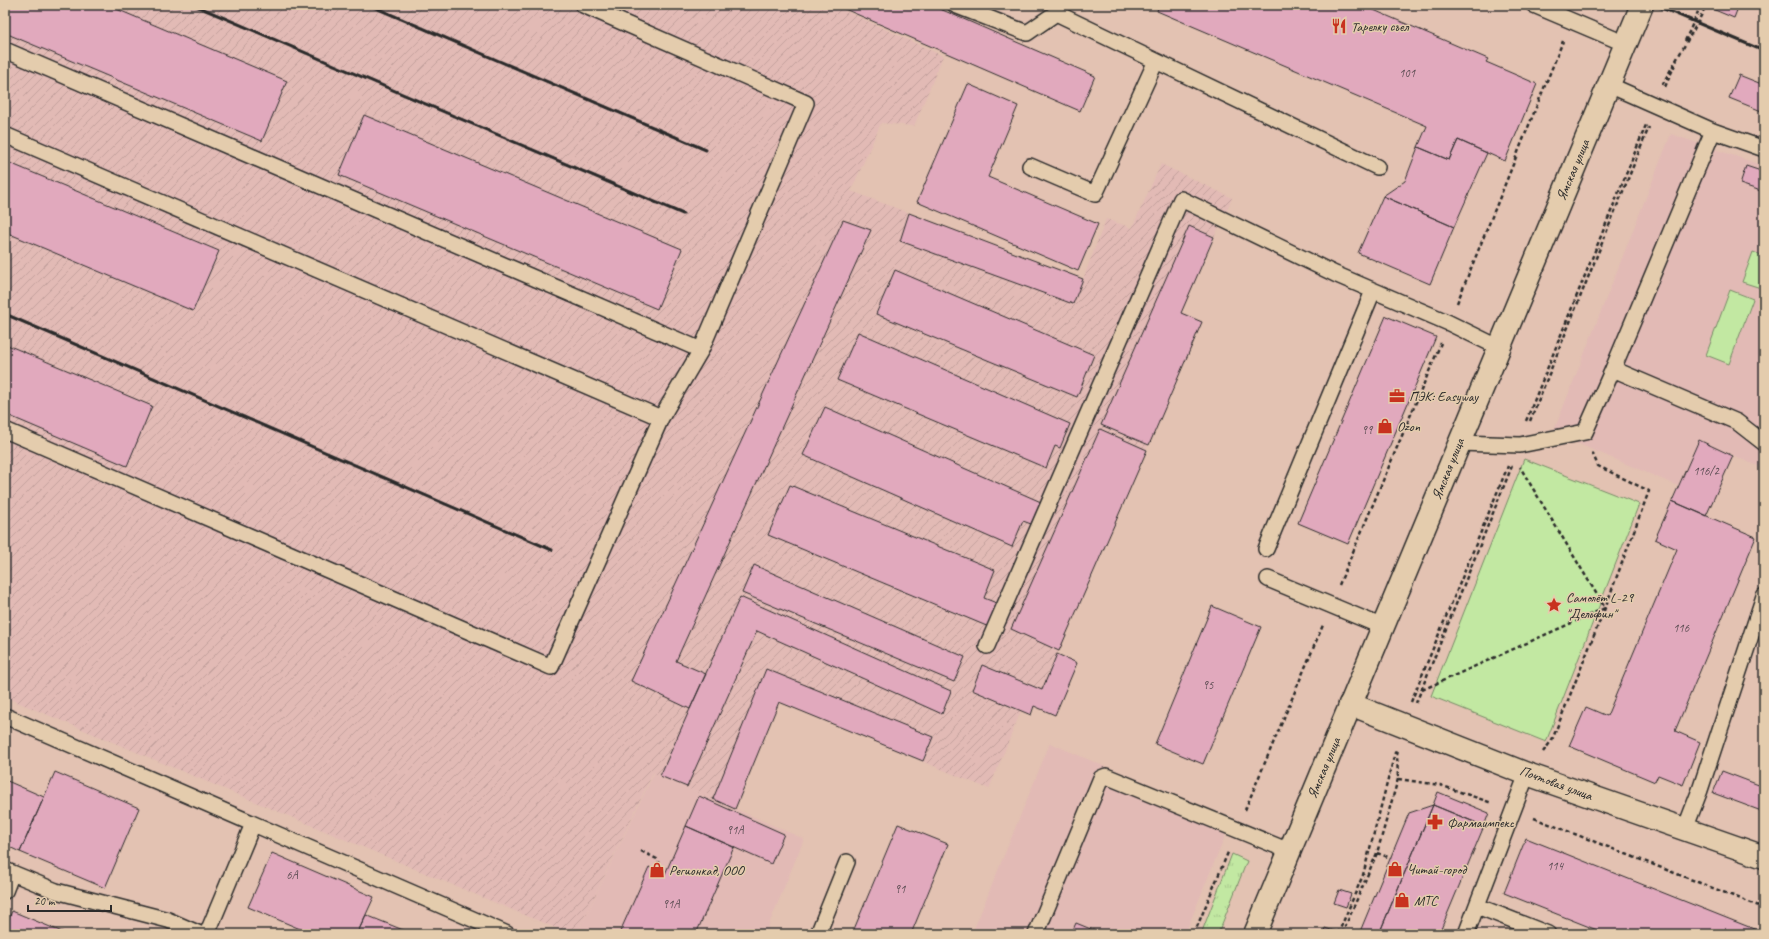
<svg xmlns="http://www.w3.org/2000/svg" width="1769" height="939" font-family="Caveat,sans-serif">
	<defs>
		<pattern id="industrial-furrows" width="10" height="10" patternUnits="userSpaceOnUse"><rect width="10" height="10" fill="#e2bab5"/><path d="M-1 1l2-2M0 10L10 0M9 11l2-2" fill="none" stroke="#c2a09c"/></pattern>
		<pattern id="grass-tufts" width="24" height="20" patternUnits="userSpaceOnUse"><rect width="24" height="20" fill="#c2e8a2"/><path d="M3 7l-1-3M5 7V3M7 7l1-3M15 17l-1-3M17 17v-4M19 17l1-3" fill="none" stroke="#a7c78c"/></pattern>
	</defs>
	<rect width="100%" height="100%" fill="#e3c2b2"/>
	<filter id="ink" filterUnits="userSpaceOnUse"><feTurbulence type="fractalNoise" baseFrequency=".025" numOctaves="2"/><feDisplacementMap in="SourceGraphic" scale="8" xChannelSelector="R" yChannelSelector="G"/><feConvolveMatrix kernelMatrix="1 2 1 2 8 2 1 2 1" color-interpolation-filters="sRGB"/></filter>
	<g filter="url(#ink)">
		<path fill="#e2bab5" d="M1671 134 1764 166V469L1699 440 1678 486 1553 433Z
			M1050 743 1231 821 1185 934H972Z
			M654 773 804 839 765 934H577Z"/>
		<path fill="url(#industrial-furrows)" d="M5 5H833L943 56 914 126 881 123 851 191 1083 279 1106 219 1132 228 1161 164 1232 198 1214 237 1182 312 1202 322 1057 654 1077 663 1055 715 1034 707 1031 715 1021 711 989 789 779 702 735 809 653 773 577 934H570L5 697Z"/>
		<path fill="url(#grass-tufts)" stroke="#768a66" d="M1232 854 1247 861 1218 934H1201Z"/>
		<path fill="#c2e8a2" stroke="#768a66" d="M1753 252 1764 256V289L1742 282Z
			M1730 290 1753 299 1729 364 1706 355Z
			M1524 459 1639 504 1546 742 1431 696Z"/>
		<path fill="#e1a9bd" stroke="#2b2b2b" d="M5 5H107L287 81 262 141 5 33Z
			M841 5H931L1095 76 1080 111 840 7Z
			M1159 5H1362L1488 59 1486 62 1537 84 1505 161 1458 140 1449 160 1418 147 1427 126 1157 11Z
			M1712 5H1739L1734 18 1710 8Z
			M1739 75 1764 85V112L1729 98Z
			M968 84 1018 106 988 177 1098 224 1078 271 917 202Z
			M364 115 682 249 657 309 339 175Z
			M1458 140 1487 153 1454 227 1383 196 1405 181 1418 147 1449 160Z
			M5 161 219 251 193 311 5 232Z
			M1746 166 1764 172V192L1740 184Z
			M1383 196 1454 227 1430 284 1358 253Z
			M909 213 1083 279 1073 304 900 241Z
			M843 220 871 230 676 661 706 674 690 709 631 681Z
			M1189 226 1214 237 1181 313 1202 322 1149 445 1101 425Z
			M895 270 1094 355 1077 397 876 314Z
			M1386 316 1436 337 1348 544 1298 523Z
			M858 332 1070 424 1060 448 1055 446 1046 468 837 380Z
			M5 344 152 406 127 466 5 414Z
			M825 407 1041 502 1031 524 1023 521 1012 547 803 455Z
			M1100 429 1147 450 1059 651 1011 629Z
			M1699 440 1733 456 1706 516 1672 501Z
			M790 485 995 570 984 598 999 604 989 627 768 535Z
			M1672 501 1756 537 1675 731 1700 742 1683 785 1658 775 1655 782 1569 746 1586 707 1607 716 1677 549 1655 539Z
			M754 565 965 657 954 682 742 593Z
			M740 597 951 691 942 714 757 631 687 787 660 776Z
			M1212 606 1261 627 1203 764 1155 744Z
			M1057 654 1077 663 1055 715 1034 706 1031 715 972 690 982 665 1042 690Z
			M766 669 933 737 923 761 779 702 735 809 713 799Z
			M1722 771 1764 787V812L1713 793Z
			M55 772 139 808 105 888 20 852Z
			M5 780 44 797 20 852 5 845Z
			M1438 792 1489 813 1484 826 1433 805Z
			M699 796 784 834 771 864 686 826Z
			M1433 805 1484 826 1439 934H1379Z
			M1433 805 1379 934H1359L1409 813Z
			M898 824 948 844 911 934H852Z
			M686 826 734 847 696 934H619L649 867 665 874Z
			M1526 838 1764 933V934H1607L1504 893Z
			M272 853 374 897 357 934H312L248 907Z
			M1339 890 1351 894 1346 907 1334 903Z
			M12 911 67 934H5V928Z
			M366 915 413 934H357Z
			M1076 923 1103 934H1071Z
			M1325 928 1337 932 1336 934H1323Z"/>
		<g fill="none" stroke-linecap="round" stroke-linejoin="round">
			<defs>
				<path id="service" d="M955 5 1027 33 1056 13 1156 61 1095 194 1030 166
					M1534 5 1626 44
					M5 50 701 350 806 103 583 5
					M1156 61 1377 167
					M1609 85 1713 131 1764 149
					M1713 131 1613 369 1737 422 1764 443
					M5 135 661 418 551 667 5 430
					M661 418 701 350
					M1459 443 1520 445 1585 432 1613 369
					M1266 549 1373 291
					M1268 579 1383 627
					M987 646 1181 199 1335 274 1449 323 1498 347
					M5 716 507 934
					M1685 829 1700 790 1764 596
					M5 870 56 891 168 920 200 934
					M5 891 12 873
					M1477 906 1548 934
					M207 934 253 824
					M818 934 847 862
					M1036 934 1101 778 1106 776 1289 851
					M1466 934 1527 774"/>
				<path id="minor" d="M1350 704 1527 774 1764 857"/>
				<path id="primary" d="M1255 934 1642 5"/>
			</defs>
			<use href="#service" stroke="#2b2b2b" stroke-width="18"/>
			<use href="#minor" stroke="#2b2b2b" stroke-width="25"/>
			<use href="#primary" stroke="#2b2b2b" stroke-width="25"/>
			<path stroke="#2b2b2b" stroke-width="2.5" stroke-dasharray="4 3" stroke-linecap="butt" d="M1685 41 1701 5
				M1662 85 1698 22 1706 5
				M1665 87 1677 60
				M1457 303 1563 41
				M1526 421 1646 125
				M1530 421 1649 127
				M1339 585 1441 343
				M1422 690 1605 608 1520 467
				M1411 702 1508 466
				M1416 703 1512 466
				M1543 752 1552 740 1605 608 1649 491 1598 466 1592 452
				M1398 779 1440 785 1492 803
				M1245 810 1323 625
				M1534 818 1764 908
				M641 851 657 859 659 862 657 870
				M1377 853 1391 858
				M1194 934 1229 850
				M1338 934 1363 875 1396 749
				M1342 934 1377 853 1398 779 1397 754 1398 750"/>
			<use href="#service" stroke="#e4ccad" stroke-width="15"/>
			<use href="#minor" stroke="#e4ccad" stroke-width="22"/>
			<use href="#primary" stroke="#e4ccad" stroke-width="22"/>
			<path stroke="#2b2b2b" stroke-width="3" d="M194 5 683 214
				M369 5 706 150
				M1655 5 1764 51
				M5 314 552 550"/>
		</g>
	</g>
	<defs>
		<symbol id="restaurant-bare" viewBox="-9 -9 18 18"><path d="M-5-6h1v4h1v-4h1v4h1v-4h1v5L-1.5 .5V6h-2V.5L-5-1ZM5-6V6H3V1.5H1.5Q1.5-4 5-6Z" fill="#c8321e" stroke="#e4ccad" stroke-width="2.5" paint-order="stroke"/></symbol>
		<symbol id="office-bare" viewBox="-9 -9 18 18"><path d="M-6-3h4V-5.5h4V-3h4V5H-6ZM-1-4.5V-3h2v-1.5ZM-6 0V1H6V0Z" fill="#c8321e" stroke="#e4ccad" stroke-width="2.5" paint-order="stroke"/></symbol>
		<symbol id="shop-bare" viewBox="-9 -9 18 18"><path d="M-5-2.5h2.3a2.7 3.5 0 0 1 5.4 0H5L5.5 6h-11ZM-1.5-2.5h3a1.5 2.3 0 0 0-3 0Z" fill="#c8321e" stroke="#e4ccad" stroke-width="2.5" paint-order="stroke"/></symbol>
		<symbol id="sight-bare" viewBox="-9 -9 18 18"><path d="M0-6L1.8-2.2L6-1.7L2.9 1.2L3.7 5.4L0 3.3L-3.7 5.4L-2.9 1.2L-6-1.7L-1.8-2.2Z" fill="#c8321e" stroke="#e4ccad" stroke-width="2.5" paint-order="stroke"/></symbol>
		<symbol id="pharmacy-bare" viewBox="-9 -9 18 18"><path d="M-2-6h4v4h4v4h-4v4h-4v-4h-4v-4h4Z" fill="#c8321e" stroke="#e4ccad" stroke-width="2.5" paint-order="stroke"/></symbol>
	</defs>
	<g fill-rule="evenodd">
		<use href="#restaurant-bare" x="1328" y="15" width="22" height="22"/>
		<use href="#office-bare" x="1386" y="385" width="22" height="22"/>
		<use href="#shop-bare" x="1374" y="415" width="22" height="22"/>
		<use href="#sight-bare" x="1543" y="594" width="22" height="22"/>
		<use href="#pharmacy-bare" x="1424" y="811" width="22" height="22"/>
		<use href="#shop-bare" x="1384" y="858" width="22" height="22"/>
		<use href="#shop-bare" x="646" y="859" width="22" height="22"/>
		<use href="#shop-bare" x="1391" y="889" width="22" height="22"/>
	</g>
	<g text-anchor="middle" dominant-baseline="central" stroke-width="3" stroke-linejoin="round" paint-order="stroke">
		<g font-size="12" fill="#584a50">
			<text x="1407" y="73">101</text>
			<text x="1367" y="430">99</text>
			<text x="1706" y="471">116/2</text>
			<text x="1681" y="628">116</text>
			<text x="1208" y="685">95</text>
			<text x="735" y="830">91А</text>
			<text x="1555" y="866">114</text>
			<text x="292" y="875">6А</text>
			<text x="900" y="889">91</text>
			<text x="671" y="904">91А</text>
		</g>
		<g font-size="14" fill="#2b2b2b" stroke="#e4ccad" text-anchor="start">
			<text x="1351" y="26">Тарелку съел</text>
			<text x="1409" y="396">ПЭК: Easyway</text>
			<text x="1397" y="426">Ozon</text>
			<text x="1566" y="597">Самолёт L-29<tspan x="1566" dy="16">"Дельфин"</tspan></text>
			<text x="1447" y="822">Фармаимпекс</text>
			<text x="1407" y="869">Читай-город</text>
			<text x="669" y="870">Регионкад, ООО</text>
			<text x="1414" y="900">МТС</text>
		</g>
		<g font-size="14" fill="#2b2b2b" stroke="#e4ccad">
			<text transform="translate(1573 170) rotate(-67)">Ямская улица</text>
			<text transform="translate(1448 469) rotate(-68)">Ямская улица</text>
			<text transform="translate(1324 768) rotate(-67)">Ямская улица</text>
			<text transform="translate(1556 783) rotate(20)">Почтовая улица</text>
		</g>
	</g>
	<rect width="1769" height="939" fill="none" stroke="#e4ccad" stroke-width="20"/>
	<rect x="10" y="10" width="1749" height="919" fill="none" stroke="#2b2b2b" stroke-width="1.5" filter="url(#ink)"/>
	<path d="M28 905v6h83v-6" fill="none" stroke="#2b2b2b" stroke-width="2"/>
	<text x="34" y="905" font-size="12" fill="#2b2b2b" stroke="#e4ccad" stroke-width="3" paint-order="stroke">20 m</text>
</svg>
